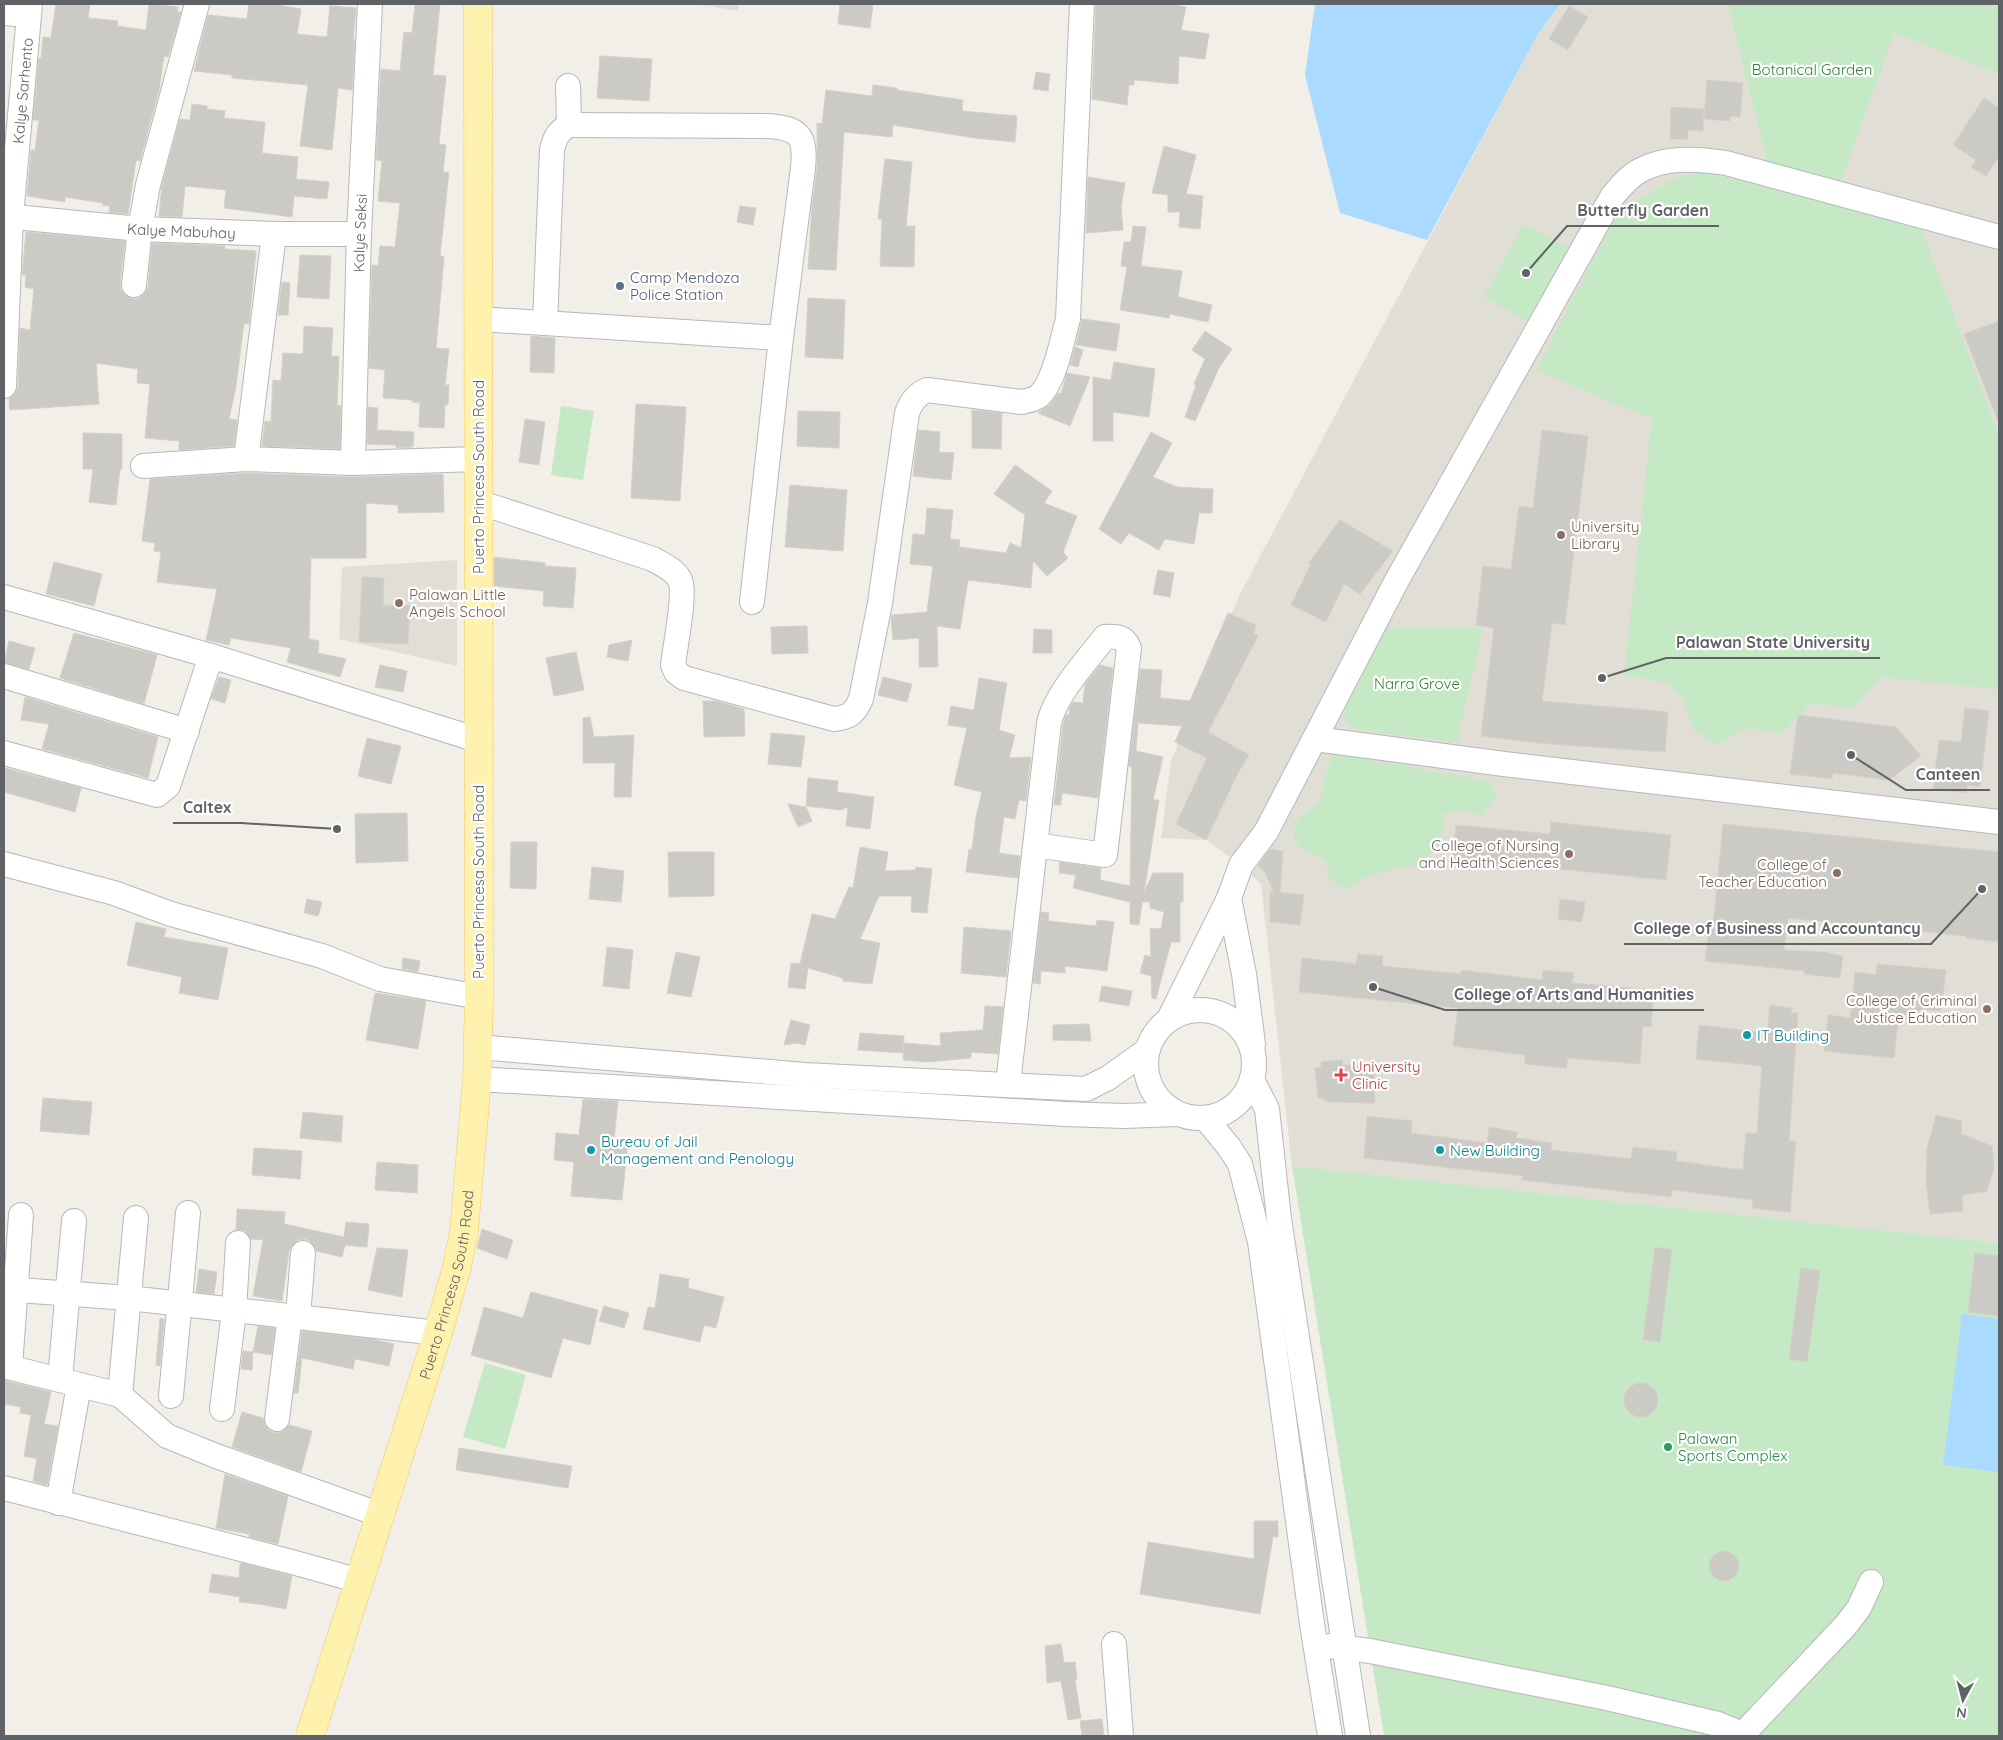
<svg xmlns="http://www.w3.org/2000/svg" width="2003" height="1740" font-family="Quicksand,sans-serif">
	<rect width="100%" height="100%" fill="#f1efe8"/>
	<path fill="#e1ded6" d="M695 4H739L738 11Z
		M1560 4H1999V1243L1292 1166 1261 884 1241 865 1206 840 1161 838 1171 761 1239 596 1538 34Z
		M457 560V666L339 639 342 567Z"/>
	<path fill="#c5e8c5" d="M1728 4H1999V73L1894 33 1841 182 1768 164Z
		M1707 172 1921 228 1999 435V689L1881 677 1855 707 1811 704 1780 734C1746 727 1748 725 1719 744L1693 730C1681 678 1672 685 1624 674L1652 419 1536 370 1615 218 1641 197 1677 177Z
		M1523 224 1569 249 1530 322 1484 297Z
		M561 406 594 411 583 480 551 475Z
		M1483 627 1457 742 1359 730 1347 723 1343 714 1387 628Z
		M1355 752 1378 765 1396 760 1428 772 1454 774 1491 782 1496 799 1482 816 1463 809 1441 814 1444 828 1436 848 1419 865 1400 867 1363 878 1345 889 1330 879 1325 860 1306 852 1293 840 1296 821 1319 802 1325 777 1334 753Z
		M1292 1166 1999 1243V1736H1384Z
		M485 1363 526 1375 505 1449 463 1437Z"/>
	<path fill="#aadaff" d="M1315 4H1560L1538 34 1427 240 1340 213 1305 75Z
		M1962 1314 1999 1319V1472L1943 1465Z"/>
	<path fill="#cccac5" stroke="#d6d1c6" d="M56 4H90L88 18 118 21 117 26 146 30 149 4 178 7 177 12H181L168 57 164 56 159 90 140 161 136 160 128 214 109 212 110 206 102 205 103 203 65 197V202L27 196 31 150H35L39 120H33L39 58H41L43 37 51 38Z
		M249 4H272L301 9 297 34 327 37 330 6 356 8 353 40H355L352 90 338 88 332 150 300 146 308 85 232 78V75L194 71 208 15 247 19Z
		M415 4H440L433 75 446 76 439 144 446 145 443 172H449L440 256 444 257 436 348 449 349 445 385H449L448 405 445 404 444 428 419 427 420 403 412 402V400L383 398 385 370 369 368 372 265 378 266 380 246 395 247 400 203 378 201 382 161 376 160 381 69 400 71 404 32 412 33Z
		M840 4H873L870 28 838 24Z
		M1096 4H1170L1186 7 1181 30 1209 34 1205 59 1179 56 1178 84 1134 80V85H1129L1127 105 1092 99Z
		M1569 6 1588 17 1568 50 1549 39Z
		M600 56 652 59 649 101 597 98Z
		M1036 72 1050 74 1048 91 1033 89Z
		M1707 80 1743 83 1740 117 1730 116V121L1704 119Z
		M873 85 897 88V90L963 100 962 111 1017 116 1015 142 975 138 893 125 892 137 844 132 836 270 808 269 812 205 817 169V123L822 124 826 90 872 96Z
		M1984 98 1999 108V156L1986 176 1971 167 1976 160 1953 145Z
		M192 104 207 106V109L225 111 224 118 265 122 262 153 298 157 296 179 329 182 327 199 294 196 292 217 224 208 226 190 185 186 182 217 159 216 162 185 180 119 190 120Z
		M1671 107 1704 109 1703 131 1688 130V139H1670Z
		M1164 146 1196 155 1186 194 1203 196 1200 229 1179 227 1180 212H1168V195L1152 193Z
		M885 159 912 162 906 226H915L914 267 880 266 882 219H878Z
		M1088 177 1125 183 1121 207 1123 230 1086 233Z
		M740 206 756 208 753 225 737 222Z
		M1133 226 1146 227 1141 266 1182 271 1178 297 1212 305 1208 322 1170 314 1169 318 1120 310 1127 267 1121 266 1124 242H1131Z
		M26 232 125 241 120 284 121 290 126 296 133 299 139 298 145 293 148 287 152 243 225 246V249L256 251 250 314 249 324 244 323 236 386 229 419 237 420 234 446 179 450V441L145 438 150 384 137 383 138 369 96 363 99 404 10 410 9 398 15 394 18 387 20 328 30 330 34 289 25 287 26 275H22Z
		M300 255 331 256 329 299 297 297Z
		M282 282 290 283 288 315H278Z
		M808 298 845 300 843 359 805 357Z
		M1082 319 1120 324 1116 351 1076 345Z
		M1999 321V420L1998 421 1964 334Z
		M304 326 333 328 331 356H339L337 405 341 406 340 449 262 446 265 421 271 422 273 380 281 381 283 353 303 354Z
		M1205 331 1232 349 1219 368 1195 421 1185 417 1196 385 1194 384 1205 359 1192 350Z
		M531 336 555 338 554 373 530 372Z
		M1075 347 1083 350 1078 367 1070 365Z
		M1114 362 1155 369 1149 417 1113 412V441H1093V377L1111 380Z
		M1067 373 1090 377 1070 426 1038 413 1050 405 1058 393 1061 394Z
		M636 404 686 407 680 501 631 498Z
		M368 407 378 408 377 430 414 432 413 447 396 448V445L367 444Z
		M972 410 1002 413 1001 449 972 448Z
		M798 411 840 412 839 448 797 446Z
		M525 419 545 422 539 465 519 462Z
		M918 430 940 432 939 452 954 453 951 480 913 476Z
		M1542 430 1588 436 1565 625 1552 623 1542 701 1668 712 1665 752 1537 743 1481 736 1494 628 1476 625 1483 566 1511 569 1519 506 1533 508Z
		M1151 432 1172 443 1153 477 1177 487 1213 489 1212 513H1199L1194 544 1165 539 1159 550 1129 533 1121 544 1099 529Z
		M83 433 122 434V469H120L116 505 89 502 93 469H83Z
		M1015 465 1052 491 1044 503 1077 516 1063 552 1068 558 1047 576 1033 561 1031 588 968 580 960 629 937 626 938 667H919V638L893 640 891 619 892 615 927 612 933 566 910 564 913 534 925 535 927 508 953 510 950 539 960 540 959 547 1006 553 1010 543 1021 548 1025 515 994 494Z
		M246 473 353 477 443 474 444 512 398 513V505L366 503V558H311L309 639 319 641 318 653 346 659 340 677 287 662 291 648 231 638 229 645 206 640 217 589 157 582 161 552 154 551 155 543 142 541 150 479Z
		M790 485 847 490 843 551 785 547Z
		M1340 520 1393 551 1360 594 1344 584 1326 622 1291 605 1311 564 1309 563Z
		M494 557 545 563V566L576 568 573 608 543 606 544 591 494 586Z
		M54 562 102 574 94 606 46 594Z
		M1158 570 1174 573 1170 597 1153 594Z
		M362 577 384 578 383 605 410 606 408 644 359 642Z
		M1228 613 1256 625 1254 633 1258 636 1208 732 1249 755 1238 773 1206 840 1176 824 1207 758 1175 742 1182 726 1138 723 1136 751 1163 757 1153 800H1159L1144 892 1153 873H1183V902H1180V942H1171L1156 999 1152 998 1151 976 1140 973 1145 955 1151 957 1150 928 1161 929 1164 912 1150 908V902H1142L1139 925 1130 924V902L1073 888 1076 875 1059 873 1060 862 1101 868 1100 880 1130 886 1132 767 1129 766 1140 669 1162 670 1160 698 1190 701Z
		M807 626 808 653 772 654 771 627Z
		M1034 629 1052 630V653H1033Z
		M74 633 157 655 144 704 60 678Z
		M632 640 628 661 607 657 609 645Z
		M9 641 35 648 29 669 4 663Z
		M576 652 584 690 554 696 546 658Z
		M380 665 407 671 403 692 375 687Z
		M1100 665 1113 668 1098 798 1062 793 1061 805H1054L1063 726 1065 717 1067 714 1069 715 1070 707 1073 702 1083 703 1085 684Z
		M219 677 231 680 225 703 211 699Z
		M883 677 912 684 907 702 878 695Z
		M979 678 1007 683 999 730 1015 735 1009 758 1031 757 1026 801 1019 800 1015 819 1004 817 999 853 1020 856 1018 878 966 872 969 849 972 850 976 817 982 792 954 785 967 728 948 725 951 706 974 710Z
		M25 697 158 737 148 778 42 749 49 724 21 720Z
		M703 701H716L744 709 745 736 704 737Z
		M1965 708 1989 711 1980 787 1967 785 1966 793 1933 789 1939 740 1961 742Z
		M1798 715 1896 727 1921 756 1889 780 1833 773 1832 779 1790 774Z
		M590 717 594 737 634 735 631 797H614L615 763H583V718Z
		M771 733 805 736 801 767 768 764Z
		M367 738 401 746 391 784 358 776Z
		M5 768 81 788 75 812 4 792Z
		M808 778 838 781 837 792 874 797 870 829 846 826 848 807 840 810 806 806Z
		M788 804 806 807 812 821 798 827Z
		M407 813 408 861 356 863 355 814Z
		M1551 822 1671 835 1666 880 1541 867V871L1452 862 1456 825 1550 834Z
		M1723 824 1999 852V942L1966 938V936L1788 918 1784 950 1824 952 1843 956 1840 978 1804 974V971L1705 961 1709 925 1713 926Z
		M511 842H537L536 889 510 888Z
		M860 847 888 852 885 871 915 870 916 867 932 869 927 913 911 912 912 896H879L860 939 880 943 872 984 843 981V978L808 968 805 989 788 987 791 963 800 964 812 914 835 919 849 887 853 888Z
		M1270 849 1283 851 1280 892 1304 895 1300 925 1270 922V891L1274 892 1264 871 1258 866Z
		M668 852H714V896L669 897Z
		M592 867 624 871 621 902 589 899Z
		M307 899 322 902 318 916 304 913Z
		M1560 899 1585 902 1582 922 1558 919Z
		M1041 912 1049 913 1048 921 1096 926 1097 920 1114 922 1107 971 1065 966V973L1041 971 1040 984 1033 983Z
		M136 922 166 929 164 937 228 948 218 1000 179 993 182 977 127 965Z
		M964 927 1011 931 1006 977 961 973Z
		M607 947 633 950 629 989 603 986Z
		M676 952 700 957 691 997 667 993Z
		M1358 954 1383 956 1382 966 1461 974V970L1542 980 1543 970 1574 973 1572 983 1654 990 1651 1027 1643 1026 1640 1064 1568 1058 1566 1068 1525 1064V1055L1453 1046 1458 1008 1299 992 1302 958 1356 964Z
		M403 958 420 961 418 972 402 969Z
		M1877 964 1946 970 1941 1011 1920 1009 1919 1016 1899 1014 1894 1058 1824 1051 1828 1015 1850 1018 1855 972 1876 975Z
		M1102 986 1132 991 1129 1006 1099 1001Z
		M375 993 426 1001 418 1049 366 1040Z
		M1770 1005 1792 1008 1791 1013H1798L1789 1141H1796L1790 1212 1752 1208 1753 1200 1672 1190 1671 1197 1522 1180 1523 1176 1364 1158 1367 1116 1412 1121 1411 1133 1487 1143 1489 1127 1517 1132 1516 1138 1552 1143 1551 1150 1631 1159 1633 1147 1677 1152 1676 1161 1743 1170 1746 1133H1757L1762 1066 1696 1059 1699 1025 1767 1033Z
		M985 1006 1003 1007 998 1054 971 1052V1058L927 1062 903 1060 904 1043 941 1046 940 1033 983 1030Z
		M791 1020 810 1025 805 1045 797 1043 784 1045Z
		M1089 1024 1091 1041 1053 1040V1025Z
		M860 1033 904 1036 903 1053 858 1050Z
		M1342 1060 1343 1065H1374L1375 1103 1329 1102 1318 1097 1315 1068 1321 1067V1062Z
		M43 1098 92 1102 89 1135 40 1131Z
		M583 1099 618 1101 614 1139 628 1140 622 1200 571 1196 574 1162 554 1160 556 1133 579 1135Z
		M303 1112 343 1116 341 1142 300 1138Z
		M1936 1115 1962 1121 1961 1134 1992 1146 1994 1168 1987 1191 1962 1195 1963 1211 1930 1214 1926 1180 1927 1149Z
		M254 1148 302 1151 300 1179 252 1175Z
		M377 1162 418 1165 417 1193 375 1190Z
		M237 1209 285 1212 284 1224 344 1237 346 1222 369 1224 367 1247 345 1245 342 1257 316 1251 310 1241 305 1239 298 1240 292 1245 289 1251 282 1301 253 1296 263 1240 251 1239 245 1231 236 1230Z
		M482 1229 513 1240 507 1259 477 1248Z
		M1655 1247 1672 1250 1660 1342 1643 1340Z
		M377 1248 408 1250 402 1297 368 1290Z
		M1975 1253 1999 1256V1316L1968 1312Z
		M1801 1268 1820 1271 1807 1362 1789 1359Z
		M199 1269 217 1272 214 1294 196 1292Z
		M660 1274 689 1279 688 1288 724 1297 716 1328 704 1325 700 1342 643 1329 648 1307 655 1308Z
		M531 1292 598 1310 590 1345 563 1338 551 1378 471 1355 484 1307 523 1318Z
		M604 1306 629 1313 624 1328 599 1321Z
		M160 1318 164 1319 160 1366 156 1365Z
		M258 1326 275 1328 271 1355 253 1352Z
		M302 1331 372 1339 394 1344 389 1366 355 1359 353 1369 302 1358 298 1393H294Z
		M243 1351 253 1352 252 1370 241 1369Z
		M4 1380 51 1392 44 1424 58 1426 47 1485 33 1481 38 1452 37 1459 24 1456 31 1415 20 1413 21 1407 4 1404Z
		M1624 1400a17 17 0 1 1 34 0a17 17 0 1 1-34 0Z
		M242 1412 263 1418 265 1425 268 1430 275 1433 283 1431 289 1425 312 1431 301 1472 232 1447Z
		M459 1448 572 1466 568 1488 456 1470Z
		M225 1474 288 1496 278 1544 249 1537V1534L216 1528Z
		M1254 1521H1278V1537H1273L1260 1614 1140 1594 1148 1542 1254 1559Z
		M1709 1566a15 15 0 1 1 30 0a15 15 0 1 1-30 0Z
		M242 1563 292 1576 286 1609 259 1604 239 1602 240 1597 209 1592 212 1574 239 1578 240 1564Z
		M1061 1644 1064 1663 1075 1662 1077 1679 1075 1680 1081 1718 1068 1720 1061 1681 1047 1683 1045 1646Z
		M1102 1719 1104 1736H1082L1080 1721Z"/>
	<g fill="none" stroke-linecap="round" stroke-linejoin="round">
		<defs>
			<g id="minor">
				<path d="M4 13 29 15"/>
				<path d="M569 125 767 126C799 128 806 135 803 168L781 338 752 602"/>
				<path id="s1" d="M4 216 140 229 274 234H359"/>
				<path d="M134 285 140 229 148 185 197 4"/>
				<path d="M479 319 781 338"/>
				<path d="M545 323 552 150C555 137 558 132 569 125L568 86"/>
				<path id="s2" d="M4 386 11 216 30 4"/>
				<path d="M246 459 274 234"/>
				<path id="s3" d="M353 463 359 234 370 4"/>
				<path d="M143 466 246 459 353 463 478 459"/>
				<path d="M478 502 653 559C663 565 674 569 680 580 686 593 675 647 673 665L676 672 684 678 834 719C850 717 854 714 861 699L880 603 907 413C911 402 916 395 927 390L1021 402C1027 401 1034 400 1039 396 1055 381 1062 340 1068 319L1082 4"/>
				<path d="M4 597 211 656 478 740"/>
				<path d="M4 676 187 731"/>
				<path d="M1315 739 1504 764 1999 822"/>
				<path d="M4 753 157 795 168 786 211 656"/>
				<path d="M4 864 114 893 171 914 322 956 380 979 479 997"/>
				<path d="M1229 898 1244 974 1253 1044"/>
				<circle cx="1200" cy="1064" r="54"/>
				<path d="M1169 1019 1229 898 1241 865 1266 832 1396 582 1612 197C1620 187 1629 176 1641 170 1667 156 1699 159 1726 163L1999 237"/>
				<path d="M478 1047 804 1075 1086 1089 1108 1078 1146 1051"/>
				<path d="M477 1079 1065 1114 1124 1116 1177 1114"/>
				<path d="M1252 1080 1267 1109 1279 1219 1358 1736"/>
				<path d="M1008 1084 1049 723C1055 695 1087 660 1105 637 1116 636 1124 636 1129 648L1105 855 1035 845"/>
				<path d="M1206 1119 1229 1147 1240 1164 1260 1242 1312 1624 1330 1736"/>
				<path d="M4 1289 129 1298 438 1333"/>
				<path d="M298 1317 303 1253"/>
				<path d="M4 1366 120 1395 167 1436 216 1456 381 1515"/>
				<path d="M10 1367 21 1215"/>
				<path d="M60 1379 74 1221"/>
				<path d="M120 1395 136 1218"/>
				<path d="M171 1396 188 1213"/>
				<path d="M222 1409 234 1311 238 1243"/>
				<path d="M277 1419 290 1316"/>
				<path d="M4 1488 292 1562 360 1581"/>
				<path d="M58 1503 79 1385"/>
				<path d="M1114 1644 1121 1736"/>
				<path d="M1329 1646 1370 1651 1607 1698 1718 1724 1747 1736"/>
				<path d="M1743 1734 1846 1625 1859 1608 1871 1582"/>
			</g>
			<g id="major">
				<path id="s4" d="M310 1736 438 1333 457 1267 464 1231 477 1079 479 997 478 4"/>
			</g>
		</defs>
		<use href="#minor" stroke="#b5b8bc" stroke-width="26"/>
		<use href="#major" stroke="#f2c960" stroke-width="29"/>
		<use href="#minor" stroke="#fff" stroke-width="24"/>
		<use href="#major" stroke="#fff2af" stroke-width="28"/>
	</g>
	<circle fill="#5c6f8a" stroke="#fff" stroke-width="2" cx="620" cy="286" r="5"/>
	<g fill="#8d6e63" stroke="#fff" stroke-width="2">
		<circle cx="1561" cy="535" r="5"/>
		<circle cx="399" cy="603" r="5"/>
		<circle cx="1569" cy="854" r="5"/>
		<circle cx="1837" cy="873" r="5"/>
		<circle cx="1987" cy="1009" r="5"/>
	</g>
	<g fill="#0f9aa8" stroke="#fff" stroke-width="2">
		<circle cx="1747" cy="1035" r="5"/>
		<circle cx="591" cy="1150" r="5"/>
		<circle cx="1440" cy="1150" r="5"/>
	</g>
	<path fill="#e0444e" stroke="#fff" stroke-width="2" d="M1338.5 1067.5h5v5h5v5h-5v5h-5v-5h-5v-5h5z"/>
	<circle fill="#2e9e5b" stroke="#fff" stroke-width="2" cx="1668" cy="1447" r="5"/>
	<g text-anchor="middle" dominant-baseline="central" stroke-width="4.5" stroke-linejoin="round" paint-order="stroke">
		<g font-size="15" fill="#348238" stroke="#fff">
			<text x="1812" y="69">Botanical Garden</text>
			<text x="1417" y="683">Narra Grove</text>
		</g>
		<g font-size="15" fill="#5f6368" stroke="#fff">
			<text stroke="none"><textPath href="#s2" startOffset="296">Kalye Sarhento</textPath></text>
			<text stroke="none"><textPath href="#s1" startOffset="178">Kalye Mabuhay</textPath></text>
			<text stroke="none"><textPath href="#s3" startOffset="230">Kalye Seksi</textPath></text>
			<text transform="translate(478 477) rotate(-90)">Puerto Princesa South Road</text>
			<text transform="translate(478 882) rotate(-90)">Puerto Princesa South Road</text>
			<text stroke="none"><textPath href="#s4" startOffset="472">Puerto Princesa South Road</textPath></text>
		</g>
		<g font-size="15" fill="#4e5e75" stroke="#fff" text-anchor="start">
			<text x="630" y="277">Camp Mendoza<tspan x="630" dy="17">Police Station</tspan></text>
		</g>
		<g font-size="15" fill="#785e54" stroke="#fff" text-anchor="end">
			<text x="1571" y="526" text-anchor="start">University<tspan x="1571" dy="17">Library</tspan></text>
			<text x="409" y="594" text-anchor="start">Palawan Little<tspan x="409" dy="17">Angels School</tspan></text>
			<text x="1559" y="845">College of Nursing<tspan x="1559" dy="17">and Health Sciences</tspan></text>
			<text x="1827" y="864">College of<tspan x="1827" dy="17">Teacher Education</tspan></text>
			<text x="1977" y="1000">College of Criminal<tspan x="1977" dy="17">Justice Education</tspan></text>
		</g>
		<g font-size="15" fill="#0d838f" stroke="#fff" text-anchor="start">
			<text x="1757" y="1035">IT Building</text>
			<text x="601" y="1141">Bureau of Jail<tspan x="601" dy="17">Management and Penology</tspan></text>
			<text x="1450" y="1150">New Building</text>
		</g>
		<g font-size="15" fill="#be3a42" stroke="#fff" text-anchor="start">
			<text x="1352" y="1066">University<tspan x="1352" dy="17">Clinic</tspan></text>
		</g>
		<g font-size="15" fill="#27864d" stroke="#fff" text-anchor="start">
			<text x="1678" y="1438">Palawan<tspan x="1678" dy="17">Sports Complex</tspan></text>
		</g>
	</g>
	<path fill="none" stroke="#5f6368" stroke-width="2" d="M1526 273L1567 226H1719M1602 678L1666 658H1880M1851 755L1906 790H1990M337 829L241 823H173M1982 889L1931 944H1624M1373 987L1445 1010H1704"/>
	<g fill="#5f6368" stroke="#fff" stroke-width="2">
		<circle cx="1526" cy="273" r="5"/>
		<circle cx="1602" cy="678" r="5"/>
		<circle cx="1851" cy="755" r="5"/>
		<circle cx="337" cy="829" r="5"/>
		<circle cx="1982" cy="889" r="5"/>
		<circle cx="1373" cy="987" r="5"/>
	</g>
	<g font-size="16" text-anchor="middle" font-weight="bold" fill="#5f6368" stroke="#fff" stroke-width="4.5" stroke-linejoin="round" paint-order="stroke">
		<text x="1643" y="216">Butterfly Garden</text>
		<text x="1773" y="648">Palawan State University</text>
		<text x="1948" y="780">Canteen</text>
		<text x="207" y="813">Caltex</text>
		<text x="1777" y="934">College of Business and Accountancy</text>
		<text x="1574" y="1000">College of Arts and Humanities</text>
	</g>
	<rect width="2003" height="1740" fill="none" stroke="#5f6368" stroke-width="10"/>
	<g transform="translate(1963 1700) rotate(187)" stroke="#ffffff" stroke-width="4" paint-order="stroke">
	<path d="M0-4L9 19L0 12L-9 19Z" fill="#5f6368"/>
	<text y="-8" font-size="14" font-weight="bold" text-anchor="middle" fill="#5f6368">N</text>
	</g>
</svg>
